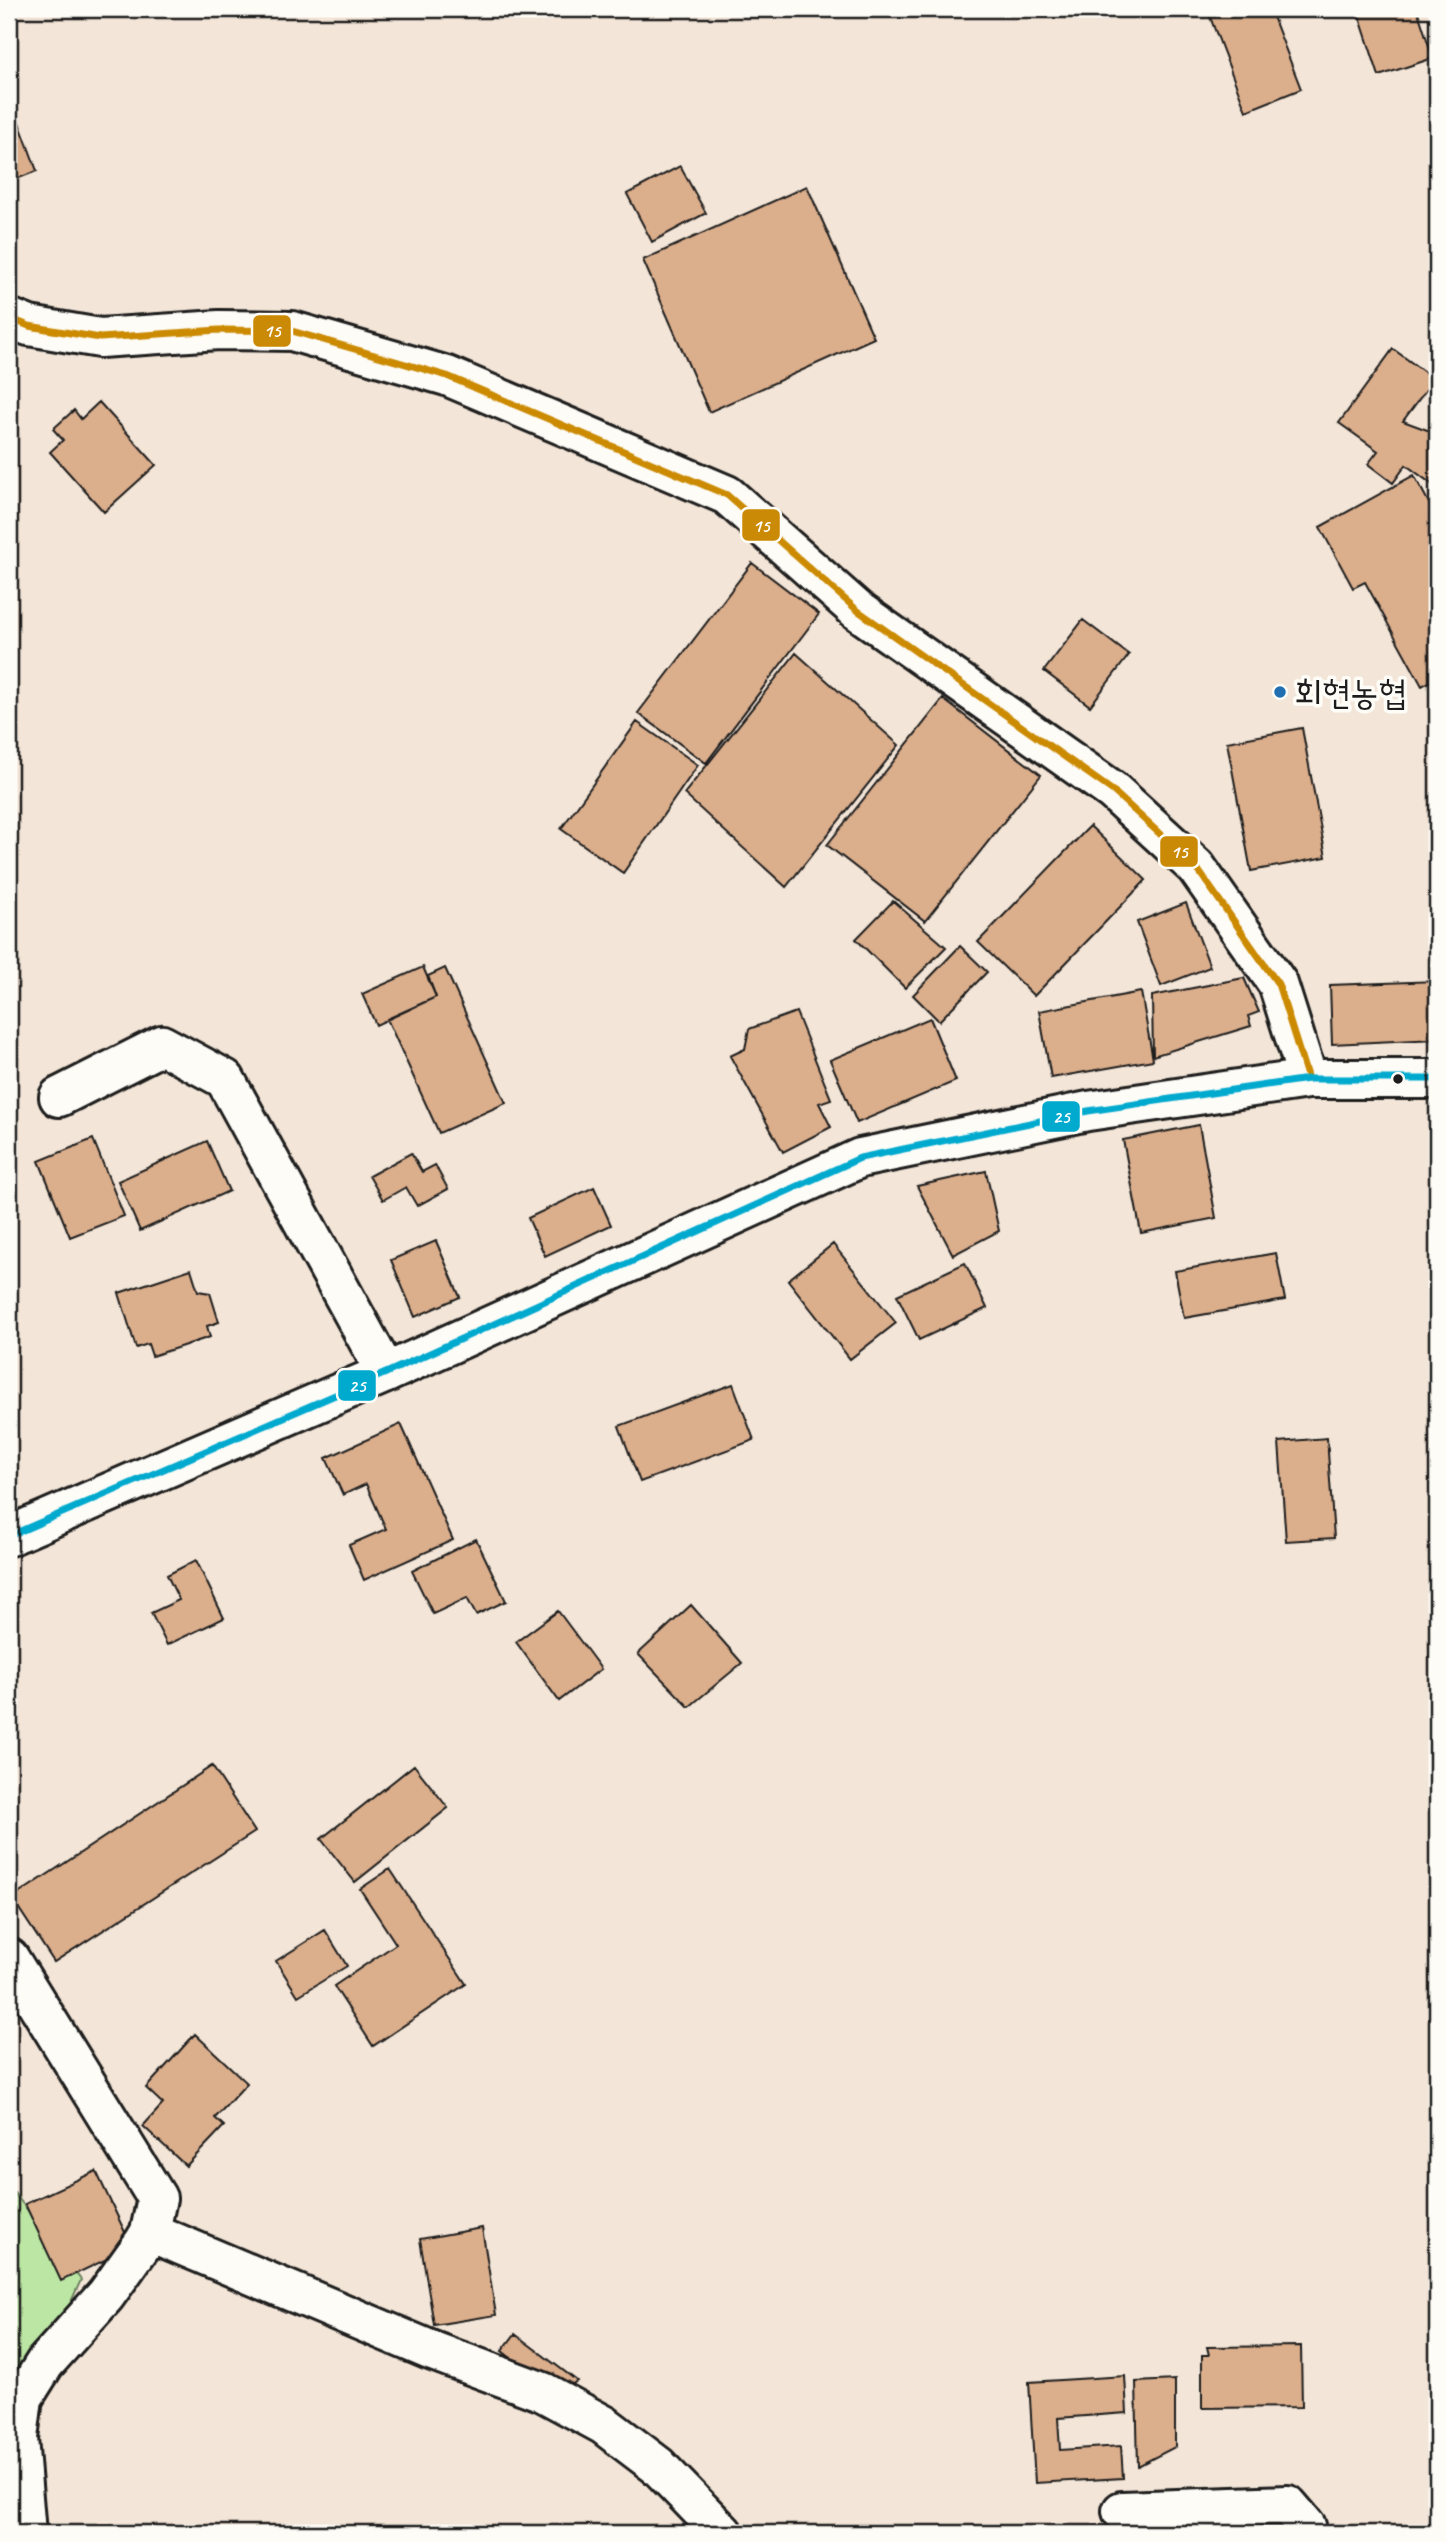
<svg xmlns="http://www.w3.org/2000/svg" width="1446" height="2542" font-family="Caveat,'Poor Story',sans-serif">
	<rect width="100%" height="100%" fill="#f3e5d7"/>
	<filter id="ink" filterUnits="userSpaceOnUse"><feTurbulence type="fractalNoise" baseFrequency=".0143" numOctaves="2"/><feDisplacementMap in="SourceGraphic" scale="14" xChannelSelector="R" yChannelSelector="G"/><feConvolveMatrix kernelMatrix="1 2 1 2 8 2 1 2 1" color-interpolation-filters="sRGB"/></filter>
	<g filter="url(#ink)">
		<path fill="#bce6a3" stroke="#6c8160" stroke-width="2" d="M9 2186 81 2280 9 2437Z"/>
		<path fill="#dbae8c" stroke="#1c1c1c" stroke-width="2" d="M1207 9H1270L1301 89 1246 111Z
			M1357 9H1417L1433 58 1379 76Z
			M12 103 37 171 9 182V104Z
			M680 166 706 213 652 242 627 194Z
			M807 186 874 338 709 412 643 260Z
			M1393 349 1434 379 1403 421 1430 431 1437 420V488L1406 465 1393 483 1368 464 1378 451 1339 423Z
			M99 402 156 465 104 512 50 452 63 440 53 429 74 410 81 419Z
			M1414 475 1437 518V678L1422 686 1365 582 1353 588 1320 527Z
			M752 563 819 614 706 763 638 713Z
			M1083 620 1129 655 1090 706 1044 671Z
			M796 653 899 745 786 887 684 794Z
			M943 699 1041 775 925 921 827 845Z
			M637 722 698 765 623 873 561 829Z
			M1302 728 1326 857 1251 871 1227 742Z
			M1090 826 1146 880 1034 996 978 942Z
			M893 901 946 947 905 988 856 939Z
			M1186 903 1210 967 1161 986 1137 922Z
			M960 946 987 972 939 1021 913 995Z
			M423 967 436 997 376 1025 362 994Z
			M445 968 506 1103 439 1133 387 1019 436 997 428 976Z
			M1244 978 1259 1012 1248 1016 1251 1026 1153 1056 1152 996Z
			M1437 981V1039L1332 1044 1330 985Z
			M1141 992 1153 1060 1051 1078 1039 1011Z
			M796 1012 831 1099 819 1103 831 1127 783 1152 730 1056 745 1049 749 1029Z
			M930 1018 956 1081 857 1123 830 1060Z
			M1199 1125 1216 1218 1141 1233 1123 1140Z
			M93 1139 124 1216 70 1237 39 1161Z
			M207 1141 229 1191 140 1231 118 1181Z
			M411 1153 422 1172 435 1165 448 1189 417 1206 406 1187 383 1200 369 1176Z
			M986 1171 999 1231 953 1255 917 1186Z
			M594 1187 611 1225 545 1256 528 1218Z
			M436 1241 460 1297 415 1317 391 1260Z
			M833 1244 896 1323 850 1359 788 1280Z
			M1276 1253 1285 1300 1184 1318 1175 1271Z
			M965 1263 987 1308 919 1340 897 1295Z
			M191 1269 198 1291 210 1293 219 1322 207 1326 210 1337 152 1356 148 1344 136 1348 119 1293Z
			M733 1384 754 1440 640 1482 619 1426Z
			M401 1424 453 1540 364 1580 349 1545 386 1529 366 1484 343 1495 326 1458Z
			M1327 1438 1334 1538 1286 1541 1279 1442Z
			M1430 1526H1437V1620H1432Z
			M476 1539 506 1601 476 1615 467 1598 433 1614 412 1571Z
			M196 1560 224 1618 167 1645 151 1613 179 1600 167 1575Z
			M691 1605 742 1663 689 1707 638 1654Z
			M558 1611 601 1669 559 1701 516 1642Z
			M414 1765 448 1808 355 1882 321 1839Z
			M212 1766 255 1832 54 1962 12 1898Z
			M390 1869 466 1984 373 2046 334 1986 396 1944 360 1889Z
			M325 1930 347 1966 298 1996 276 1961Z
			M195 2034 247 2083 215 2118 224 2126 186 2166 143 2126 163 2104 146 2088Z
			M96 2171 132 2247 61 2281 25 2204Z
			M482 2228 496 2315 434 2325 420 2239Z
			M515 2334 577 2381 557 2394 502 2351Z
			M1301 2346 1302 2407 1202 2408V2355H1209L1207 2347Z
			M1125 2376 1127 2413 1058 2418 1060 2450 1121 2446 1123 2478 1035 2483 1029 2382Z
			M1175 2380V2447L1138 2466 1136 2382Z"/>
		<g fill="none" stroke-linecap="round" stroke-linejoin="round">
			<defs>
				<path id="minor" d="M9 318 29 326 100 338 219 330 292 331 447 376 727 495 857 610 1113 791 1196 867 1278 984 1308 1079
					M59 1097 162 1045 225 1079 386 1373
					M9 1958 157 2198 150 2232 144 2242 106 2295 45 2363 23 2398 18 2438 26 2533
					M150 2232 430 2350 543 2392 604 2425 658 2466 723 2533
					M1122 2511 1288 2505 1306 2526 1305 2533"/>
				<path id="tertiary" d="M9 1536 386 1373 860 1158 1088 1111 1308 1079H1437"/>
			</defs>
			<use href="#minor" stroke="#1c1c1c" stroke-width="44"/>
			<use href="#tertiary" stroke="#1c1c1c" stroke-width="44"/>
			<use href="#minor" stroke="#fdfcf7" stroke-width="38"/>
			<use href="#tertiary" stroke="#fdfcf7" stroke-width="38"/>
			<defs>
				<path id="bus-1" d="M9 318 29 326 100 338 219 330 292 331 447 376 727 495 857 610 1113 791 1196 867 1278 984 1308 1079"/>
				<path id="bus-2" d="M9 1536 386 1373 860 1158 1088 1111 1308 1079H1437"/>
			</defs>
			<use href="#bus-1" stroke="#fdfcf7" stroke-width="12"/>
			<use href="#bus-2" stroke="#fdfcf7" stroke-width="12"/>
			<use href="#bus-1" stroke="#cb8a06" stroke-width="7"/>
			<use href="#bus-2" stroke="#00a9ce" stroke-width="7"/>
		</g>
	</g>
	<circle fill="#1f6fb2" stroke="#fdfcf7" stroke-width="2.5" cx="1280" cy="692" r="7"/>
	<circle fill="#1c1c1c" stroke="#fdfcf7" stroke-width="2.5" cx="1398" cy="1079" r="6"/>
	<g text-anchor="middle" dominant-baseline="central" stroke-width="7" stroke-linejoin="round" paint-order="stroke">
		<g font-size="35" fill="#1c1c1c" stroke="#fdfcf7" text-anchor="start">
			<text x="1294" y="692">회현농협</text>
		</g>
	</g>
	<g stroke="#fdfcf7" stroke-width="2.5">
		<rect x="252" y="314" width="40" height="34" rx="7" fill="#cb8a06"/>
		<rect x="741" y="508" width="40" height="34" rx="7" fill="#cb8a06"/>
		<rect x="1159" y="835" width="40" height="33" rx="7" fill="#cb8a06"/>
		<rect x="1041" y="1100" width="40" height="33" rx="7" fill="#00a9ce"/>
		<rect x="337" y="1369" width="40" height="33" rx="7" fill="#00a9ce"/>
	</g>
	<g font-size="19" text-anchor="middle" font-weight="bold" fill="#fff">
		<text x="272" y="337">15</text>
		<text x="761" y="532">15</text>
		<text x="1179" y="858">15</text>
		<text x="1061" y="1123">25</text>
		<text x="357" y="1392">25</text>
	</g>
	<rect width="1446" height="2542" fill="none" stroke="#fdfcf7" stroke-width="35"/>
	<rect x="18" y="18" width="1411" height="2507" fill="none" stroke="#1c1c1c" stroke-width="2.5" filter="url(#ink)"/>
</svg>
